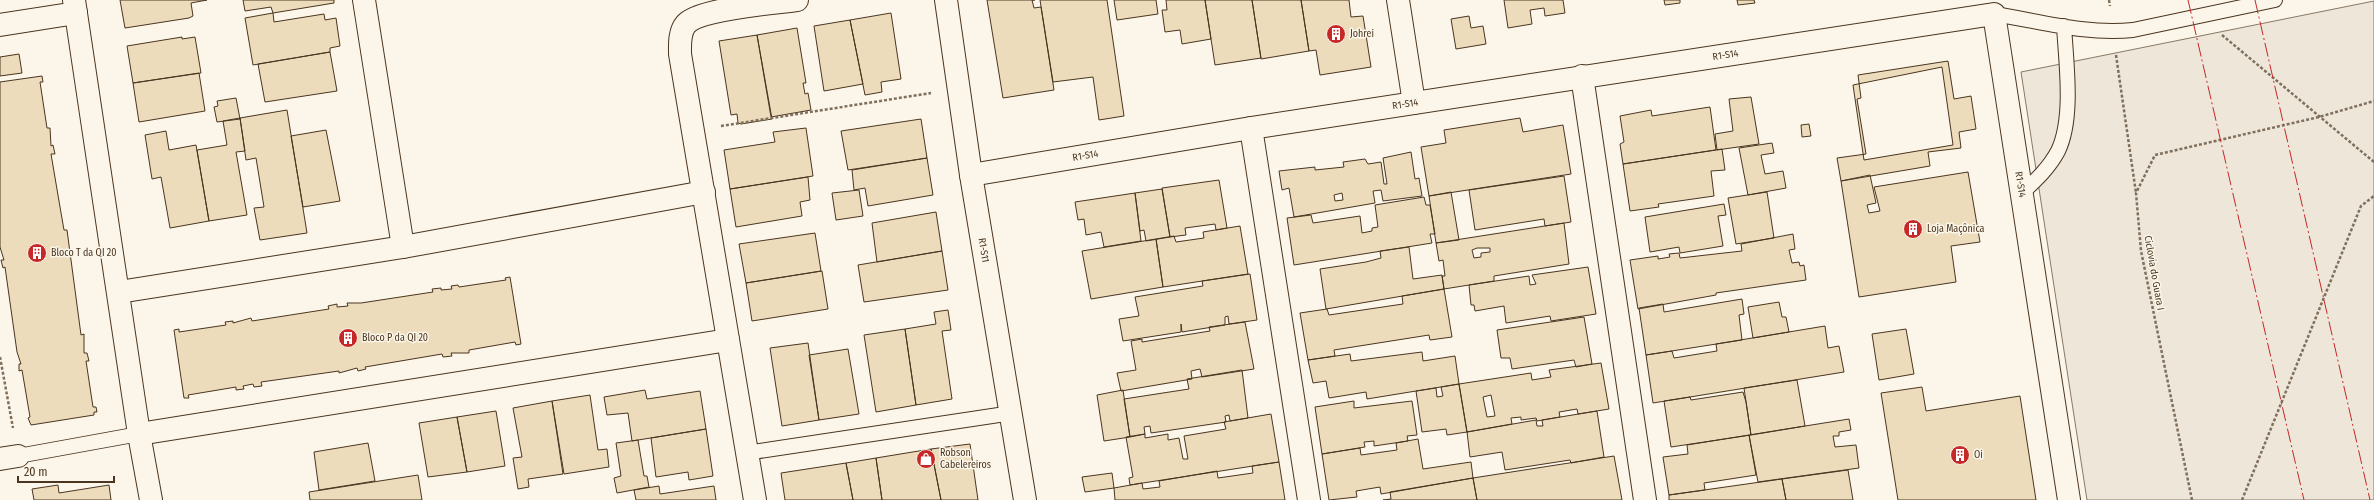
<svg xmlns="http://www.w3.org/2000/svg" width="2374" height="500" font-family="'Fira Sans Condensed',sans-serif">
	<rect width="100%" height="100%" fill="#fbf6e9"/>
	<path fill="#ede6d9" stroke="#887966" d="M2374 1V500H2087L2021 72Z"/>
	<path fill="#ecdcbc" stroke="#4a3520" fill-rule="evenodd" d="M120 0H207L191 3 193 16 189 18 125 28Z
		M243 0H334V3L273 13 271 7 245 11Z
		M987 0H1035H1032L1034 8 1041 7 1054 90 1003 98Z
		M1040 0H1107L1124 116 1099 120 1093 77 1053 82Z
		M1114 0H1156L1158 14 1117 20Z
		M1166 0H1205L1211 39 1182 44 1180 30 1165 32 1162 10H1167Z
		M1205 0H1252L1261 58 1215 65Z
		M1252 0H1301L1309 51 1261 59Z
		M1301 0H1349L1351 17 1363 16 1371 67 1320 75 1316 50 1309 51Z
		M1504 0H1563L1565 13 1545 16 1544 8 1530 10 1532 24 1508 28Z
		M1664 0H1680V3L1665 5Z
		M1737 0H1754L1755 3 1738 5Z
		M273 13 274 22 324 14 325 20 336 18 340 46 330 48V52L253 65 245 18Z
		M891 13 901 79 881 82 882 92 865 95 850 20Z
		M1469 16 1471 28 1483 26 1486 44 1456 49 1451 19Z
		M850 20 863 84 824 91 814 26Z
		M797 28 806 83H803L805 94 808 93 811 110 771 117 757 35Z
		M757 35 772 119 741 124 738 123 737 114 731 115 719 41Z
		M182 37V39L195 37 201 73 133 83 127 46Z
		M330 52 337 91 265 102 258 64Z
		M19 54 22 73 0 76V57Z
		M1948 61 1954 99 1971 96 1976 129 1959 132 1961 148 1928 152 1930 166 1841 181 1837 158 1866 154 1857 99 1861 98 1858 75Z
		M1942 67 1953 145 1864 160 1853 85Z
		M199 73 205 111 139 122 133 83Z
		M42 76 43 82H40L47 128H50L51 146 53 145 55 154H51L60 207 64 230H67L81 335 84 334V353H87L89 361H86L93 407H96L97 412H94V415L31 425 28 418 30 417 22 370 19 371V364H21L17 352 5 267 3 268 1 260H4L0 247V82Z
		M1751 97 1759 144 1717 150 1715 134 1733 131 1729 99Z
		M236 98 240 119 217 122 214 107 218 106 217 101Z
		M1710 107 1716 150 1623 164 1620 144 1624 142 1620 116 1651 110 1652 116Z
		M287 110 307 233 260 240 254 208 264 207 256 158 246 160 240 118Z
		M240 118 245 151 236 152 247 215 209 221 197 150 227 145 223 121Z
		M1520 118 1523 132 1563 125 1571 174 1429 196 1421 147 1446 143 1444 130Z
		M921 119 927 158 848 170 841 131Z
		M1809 124 1811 136 1802 137 1801 125Z
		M806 128 813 176 730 189 724 150 775 142 773 132Z
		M326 130 340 201 303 207 291 136Z
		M166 131 169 150 196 145 209 221 170 228 161 177 152 179 145 135Z
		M1772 143 1774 153 1761 155 1765 174 1783 171 1786 188 1748 195 1739 148Z
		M1722 149 1725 170 1711 171 1714 196 1658 204 1659 207 1630 211 1623 164Z
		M1411 152 1415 179 1419 178 1422 196 1383 201 1381 190 1373 191 1375 203 1294 217 1289 188 1282 190 1279 171 1315 167V170L1344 167 1343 162 1365 159 1368 164 1381 162 1384 184H1387L1383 158ZM1342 193 1343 200 1335 201 1334 195Z
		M927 158 933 195 868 206 865 188 854 190 852 170Z
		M1968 172 1980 242 1951 246 1956 282 1859 297 1841 181 1870 175 1876 203 1867 205 1869 213 1880 211 1874 187Z
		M1564 176 1571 222 1545 226 1544 219 1475 230 1469 190Z
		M808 177 810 200 800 202 802 216 736 227 730 189Z
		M1219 180 1227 228 1216 230 1215 224 1185 228 1186 235 1170 237 1162 188Z
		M1162 189 1170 237 1146 241 1144 230 1140 231 1135 193Z
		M859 190 863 216 836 220 832 193Z
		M1451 192 1459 240 1436 243 1429 196Z
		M1767 192 1774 238 1736 244 1728 198Z
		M1135 193 1141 241 1104 247 1101 232 1086 235 1084 219 1078 220 1075 202Z
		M1424 197 1426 205H1430L1435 234H1430L1432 243 1294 265 1287 218 1311 215 1313 223 1360 216 1362 233 1372 231V228L1378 227 1375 205Z
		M1724 204 1726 215 1718 216 1723 246 1680 253 1679 247 1650 252 1645 217Z
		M936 212 942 251 877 262 872 223Z
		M1564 223 1569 264 1494 276V281L1444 289 1442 276H1445L1443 260 1439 261 1436 243ZM1477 248H1490V252L1481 253V257L1474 258 1472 250Z
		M1240 226 1248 274 1163 287 1156 239 1174 236 1176 242 1204 238 1203 232Z
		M815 233 821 271 746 283 739 244Z
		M1793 234 1795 249 1789 250 1792 263 1799 262 1800 266 1804 265 1806 280 1716 293V295L1638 309 1630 260 1658 256V259L1670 257 1669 254 1679 253 1680 258 1742 251 1741 244Z
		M1156 239 1163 287 1091 299 1082 251Z
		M1409 247 1413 279 1442 275 1444 289 1326 309 1320 269 1366 262 1381 258 1380 251Z
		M942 251 948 290 864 302 858 265Z
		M1588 267 1596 314 1551 321 1550 316 1506 323 1504 306 1475 311 1474 305H1471L1469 285 1529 276 1530 285 1536 284 1532 275Z
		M822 271 828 309 752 321 746 283Z
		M1250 274 1257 320 1229 324 1228 316 1225 317V325L1182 332 1181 324V332L1123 341 1119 319 1139 316 1135 297 1203 286 1202 281Z
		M510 277 521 344 516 345 515 342 469 350V353H451L452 356 443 357 442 354 365 367 366 369 358 371 357 368 339 373V371L261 382 262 386 254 387 253 384 243 386 244 389 236 390V387L188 395 189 398H184L174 330 179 329V332L226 325 225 322 233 321V323L251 318 252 321 329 309 328 306 337 304V307L348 306 347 303H361L433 292 432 289 441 288V290L452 289 451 286 458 285 459 287 506 280 505 278Z
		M1444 289 1452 337 1430 340 1429 335 1334 350 1335 356 1308 360 1300 313 1327 309 1329 315 1403 304 1402 296Z
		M1742 299 1744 314 1739 315 1742 340 1646 355 1639 308 1663 304 1664 312Z
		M1779 302 1782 317H1786L1789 332 1753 338 1748 307Z
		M948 310 951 330 942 331 952 399 916 405 905 329 936 324 934 312Z
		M1584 317 1592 364 1576 367 1574 360 1512 369 1510 358H1501L1497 330Z
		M1245 322 1254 369 1202 377 1200 369 1191 371 1192 379 1121 391 1117 373 1136 370 1131 341 1142 339V342L1210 331 1209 327Z
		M1825 326 1828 348 1839 346 1844 372 1653 403 1646 355 1672 351 1674 358 1717 351 1716 344Z
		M905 329 916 405 876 412 864 335Z
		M1906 329 1914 374 1879 380 1872 334Z
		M808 343 819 420 782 426 770 348Z
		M848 349 859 414 819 420 809 355Z
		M1422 352 1423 361 1455 356 1459 384 1367 399 1366 392 1329 398 1326 381 1313 383 1308 360 1350 354 1351 361Z
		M1601 363 1609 409 1578 414 1577 409 1559 412 1560 417 1537 421 1536 418 1521 420V417L1511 418 1512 424 1467 432 1459 384 1531 373 1532 380 1551 377 1549 370ZM1491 395 1495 416 1487 417 1483 397Z
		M1242 370 1248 418 1230 421 1229 415 1225 416 1226 422 1151 433 1150 426 1144 427 1145 434 1130 437 1124 399 1189 389 1187 379Z
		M1797 380 1805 426 1751 435 1744 388Z
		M1459 384 1467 432 1447 435 1446 429 1422 432 1416 391 1436 388 1437 397 1443 396 1441 387Z
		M1922 387 1926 411 2020 396 2036 500H1898L1881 393Z
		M645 390 647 399 700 391 706 429 632 441 628 413 607 415 604 397Z
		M1123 390 1130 437 1104 441 1097 395Z
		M1743 392 1746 402 1751 435 1671 447 1664 401 1690 397 1691 400Z
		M590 395 598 450 607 449 609 467 564 474 552 401Z
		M552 401 563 474 528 479 529 487 518 489 513 458 522 457 513 408Z
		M1354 401V408L1412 401 1417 435 1407 436 1408 441 1374 446V441L1364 442 1365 447 1322 454 1315 407Z
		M496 411 505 466 467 472 457 417Z
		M1597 411 1604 457 1571 463 1570 460 1505 470 1502 452 1470 457 1467 432 1536 420 1537 426H1543L1542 420Z
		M1271 414 1279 462 1130 485 1129 478 1133 477 1126 437 1145 434V438L1168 434V440L1179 438 1183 459H1188L1184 436 1226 429 1224 422Z
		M457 417 467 472 428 477 419 423Z
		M1849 419 1851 430 1839 432V436H1833L1835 447 1856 445 1859 468 1758 482 1749 435Z
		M706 429 713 476 689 480 688 472 656 477 651 438Z
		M1749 435 1756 475 1704 483 1705 490 1669 495 1663 457 1688 454 1687 445Z
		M1418 439 1423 469 1471 462 1473 478 1381 494 1380 487 1356 491 1357 497 1329 500 1322 454 1360 448 1361 455 1397 450 1396 443Z
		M638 440 644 476H647L649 487 617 493 614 478 621 476 616 443Z
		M368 443 375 481 319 490 314 452Z
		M970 444 978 500H941L931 449Z
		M931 449 941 500H882L876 458Z
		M1614 456 1622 500H1477L1473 478Z
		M876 458 882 500H853L846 463Z
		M1279 462 1285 500H1115L1114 488 1142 483 1143 489 1160 487 1159 481 1217 471 1218 478 1253 473 1252 466Z
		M846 463 853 500H785L781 473Z
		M1848 470 1853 500H1786L1782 479Z
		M1112 473 1114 488 1085 492 1082 477Z
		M418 475 422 500H310L309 492Z
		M1473 478 1477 500H1383L1391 499 1390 492Z
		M1782 479 1786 500H1669V495Z
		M58 485 59 493 109 485 111 500H34L32 489Z
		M659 486 660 494 714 486 716 500H636L634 490Z"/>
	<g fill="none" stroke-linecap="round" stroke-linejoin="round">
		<defs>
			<path id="service" d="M1994 14C2039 21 2086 35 2133 30L2275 0
				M2022 193C2036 180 2049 168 2058 151 2074 118 2066 62 2064 26
				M746 453 1012 413
				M18 456 139 434"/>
			<g id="minor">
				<path d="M74 0 139 434 151 500"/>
				<path d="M364 0 403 247"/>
				<path id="s1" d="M946 0 971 175 1025 500"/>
				<path d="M1398 0 1414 103"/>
				<path d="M0 25 76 13"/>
				<path d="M1582 76 1645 500"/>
				<path d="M1251 128 1309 500"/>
				<path id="s2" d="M971 175 1251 128 1994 14 2069 500"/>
				<path d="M119 292 403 247 704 192"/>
				<path d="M139 434 728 340"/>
				<path d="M0 459 18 456"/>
				<path d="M755 500 680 54C680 45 679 32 686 24 699 9 775 3 797 0"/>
			</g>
		</defs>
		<use href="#service" stroke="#4a3520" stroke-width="16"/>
		<use href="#minor" stroke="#4a3520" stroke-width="24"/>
		<path stroke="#7f6f5c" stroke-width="2.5" stroke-dasharray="3 2" stroke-linecap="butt" d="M2109 0 2110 6
			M2222 35 2374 162
			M2116 55 2136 193
			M721 126 931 93
			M0 357 13 428
			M2192 500 2141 251 2136 193 2155 155 2319 117 2374 101
			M2242 500 2361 206 2374 196"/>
		<use href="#service" stroke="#fbf6e9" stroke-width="14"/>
		<use href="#minor" stroke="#fbf6e9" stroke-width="22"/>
		<path stroke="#c62828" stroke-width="1" stroke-dasharray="14 3 2 3" stroke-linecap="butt" d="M2188 0 2304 500
			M2255 0 2370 500"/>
	</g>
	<defs>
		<symbol id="building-disc" viewBox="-11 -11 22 22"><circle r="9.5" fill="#c62828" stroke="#fbf6e9"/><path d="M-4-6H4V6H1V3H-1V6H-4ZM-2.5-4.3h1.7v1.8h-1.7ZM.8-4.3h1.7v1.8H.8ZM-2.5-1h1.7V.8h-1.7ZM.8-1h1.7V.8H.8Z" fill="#fff"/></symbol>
		<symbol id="shop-disc" viewBox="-11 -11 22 22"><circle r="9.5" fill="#c62828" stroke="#fbf6e9"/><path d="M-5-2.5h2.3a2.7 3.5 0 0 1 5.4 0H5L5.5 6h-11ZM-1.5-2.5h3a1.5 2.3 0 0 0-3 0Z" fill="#fff"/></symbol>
	</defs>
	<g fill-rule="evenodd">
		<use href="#building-disc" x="1325" y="23" width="22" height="22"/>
		<use href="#building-disc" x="1902" y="218" width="22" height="22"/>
		<use href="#building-disc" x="26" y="242" width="22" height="22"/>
		<use href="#building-disc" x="337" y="327" width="22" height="22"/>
		<use href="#building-disc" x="1949" y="444" width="22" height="22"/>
		<use href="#shop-disc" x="915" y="448" width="22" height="22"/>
	</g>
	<g text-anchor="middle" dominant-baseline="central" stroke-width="3" stroke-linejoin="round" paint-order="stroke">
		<g font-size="10" fill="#4a3520" stroke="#fbf6e9" text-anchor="start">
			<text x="1350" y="34">Johrei</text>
			<text x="1927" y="229">Loja Maçônica</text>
			<text x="51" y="253">Bloco T da QI 20</text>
			<text x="362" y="338">Bloco P da QI 20</text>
			<text x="940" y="453">Robson<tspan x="940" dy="12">Cabelereiros</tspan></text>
			<text x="1974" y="455">Oi</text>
		</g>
		<g font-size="10" fill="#4a3520" stroke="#fbf6e9">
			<text stroke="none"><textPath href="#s2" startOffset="764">R1-S14</textPath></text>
			<text stroke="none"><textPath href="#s2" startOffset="440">R1-S14</textPath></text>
			<text stroke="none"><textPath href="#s2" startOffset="116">R1-S14</textPath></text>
			<text stroke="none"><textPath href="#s2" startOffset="1208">R1-S14</textPath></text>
			<text stroke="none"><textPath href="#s1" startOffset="253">R1-S11</textPath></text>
			<text transform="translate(2154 273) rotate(80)">Ciclovia do Guara I</text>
		</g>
	</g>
	<path d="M18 476v6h96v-6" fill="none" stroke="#4a3520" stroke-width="2"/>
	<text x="24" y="476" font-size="12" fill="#4a3520" stroke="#fbf6e9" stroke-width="3" paint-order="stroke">20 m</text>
</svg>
